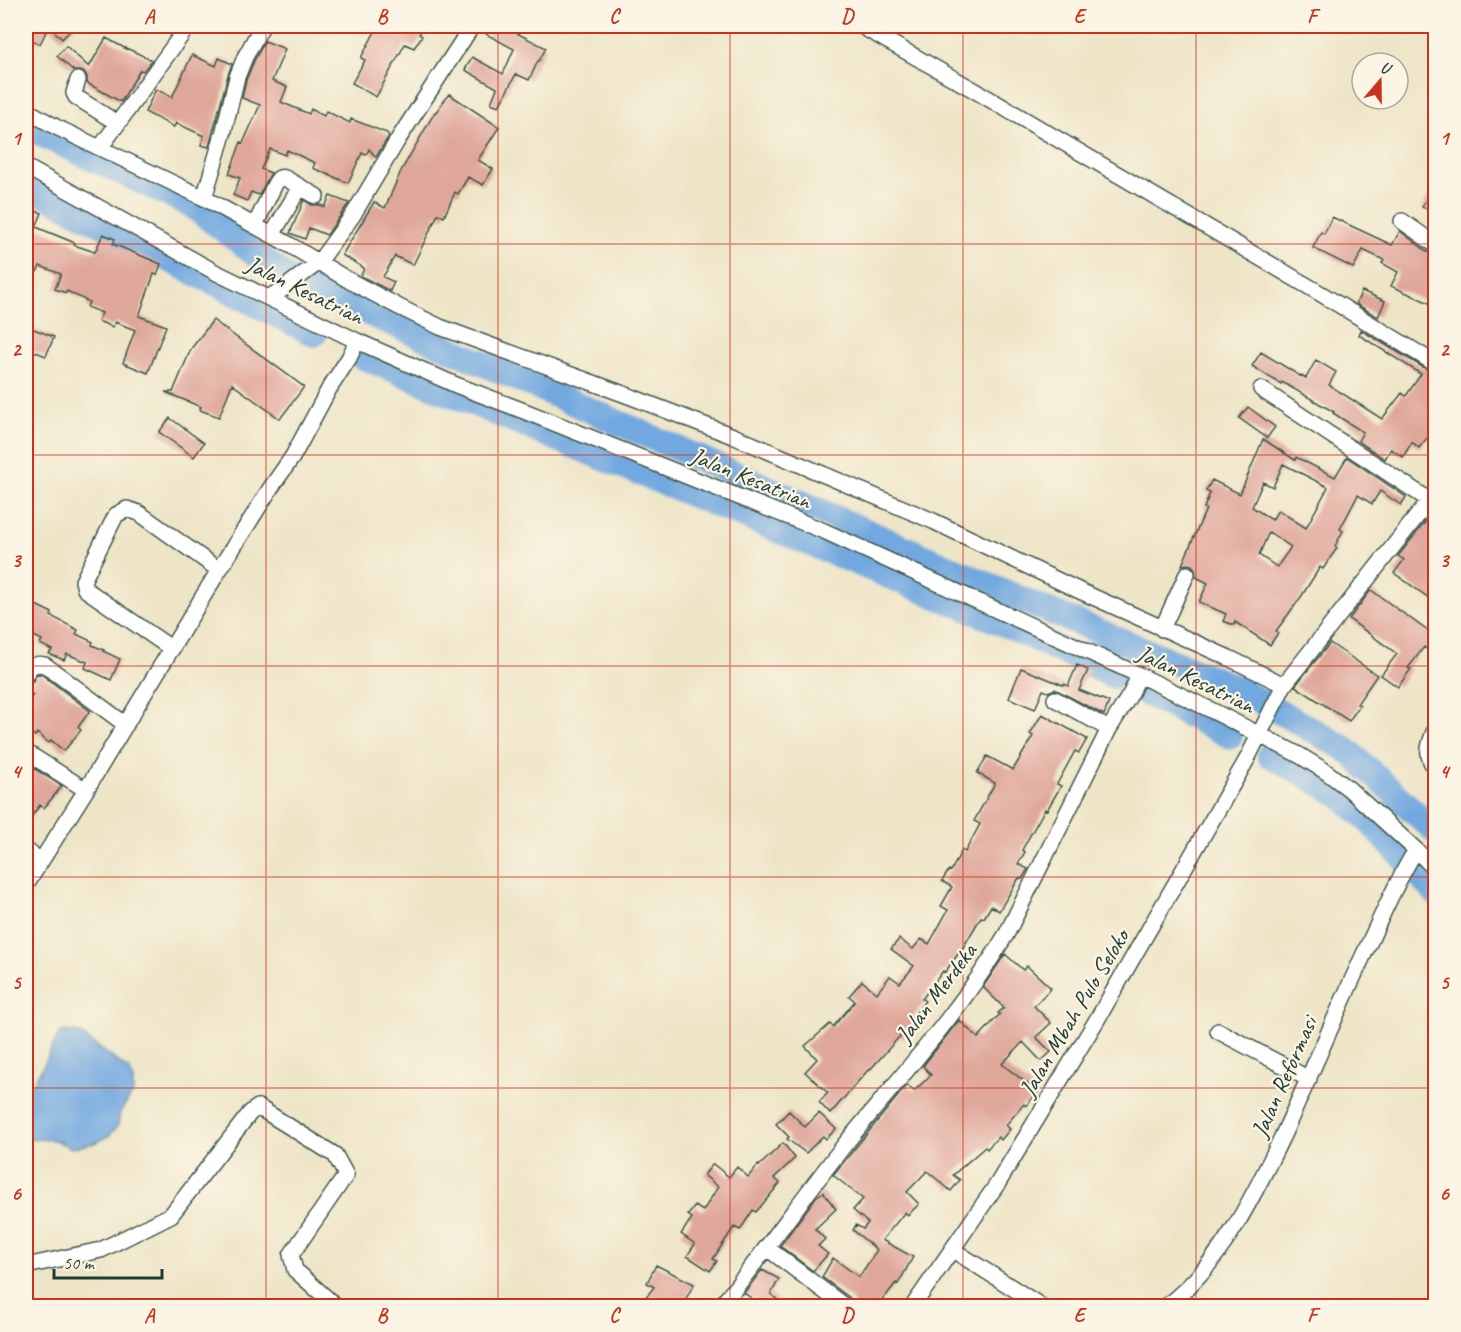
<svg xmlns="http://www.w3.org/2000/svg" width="1461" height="1332" font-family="Caveat,sans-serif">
	<rect width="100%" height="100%" fill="#fcf5e5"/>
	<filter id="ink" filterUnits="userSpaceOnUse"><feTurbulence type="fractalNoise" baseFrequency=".0167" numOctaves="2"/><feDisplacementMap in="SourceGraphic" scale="12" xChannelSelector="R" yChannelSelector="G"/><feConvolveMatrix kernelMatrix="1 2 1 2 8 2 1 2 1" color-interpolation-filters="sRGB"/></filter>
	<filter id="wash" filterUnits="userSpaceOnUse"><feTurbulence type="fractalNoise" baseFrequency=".008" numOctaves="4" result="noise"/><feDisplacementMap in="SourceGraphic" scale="24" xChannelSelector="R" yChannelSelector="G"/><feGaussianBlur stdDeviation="1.35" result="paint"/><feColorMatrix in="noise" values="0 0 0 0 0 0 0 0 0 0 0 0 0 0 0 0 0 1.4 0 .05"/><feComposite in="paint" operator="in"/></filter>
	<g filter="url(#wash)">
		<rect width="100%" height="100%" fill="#eee5c7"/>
		<path fill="#71a8df" stroke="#48728a" stroke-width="1.5" d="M65 1031 79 1033 129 1070 133 1081V1093L120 1112 118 1125 110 1135 95 1143 71 1148 55 1140 32 1139 26 1142V1094L45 1063 59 1033Z"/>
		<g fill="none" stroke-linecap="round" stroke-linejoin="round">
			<path stroke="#71a8df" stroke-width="26" d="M26 127 191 205 286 277 1032 604 1237 688 1346 749 1436 832
				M26 185 205 278
				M215 283 314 334
				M361 356 565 442 1002 623 1114 676
				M1147 694 1230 736
				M1270 755 1339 794 1367 819 1436 893"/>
		</g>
		<g id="blocks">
			<path fill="#dfa69a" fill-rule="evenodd" d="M28 26H75L62 39 49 26 40 44 26 37V32Z
				M378 26H425L419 34 422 36 414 48 405 44 376 97 352 83 365 60 361 58Z
				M490 26H503L546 48 539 61H538L529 80 516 74 499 106 491 103 497 88 465 70 472 57 503 74 514 49 486 34Z
				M106 38 126 49V48L152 60 143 71 140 70 121 102 87 83V77L85 73 80 71H74L57 56 66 46 89 67Z
				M265 41 285 49 272 81 287 87 281 102 309 114 311 109 324 116 326 111 350 123 351 119 387 133 389 136 376 157 369 149 366 155 362 153 348 183 313 168 315 163 298 155 287 150 285 155 270 149 261 169 271 173 259 195 251 192 247 201 233 195 240 178 229 174 241 142 243 143 260 105 242 98 246 80 254 61Z
				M192 55 216 66 219 58 232 64 228 75 209 147 201 145 204 136 176 123 174 127 145 112 156 89 172 97Z
				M449 94 499 127 478 160 493 169 483 185 468 177 458 194 455 192 444 217 438 214 413 265 395 256 383 277 394 282 390 291 361 276 364 268 342 255 374 202 385 208 401 171 435 112H436Z
				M1436 182V214L1422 207Z
				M330 196 349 203 327 235 309 228 305 239 290 233 304 200 312 205H320L325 207Z
				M30 209 42 213 36 227 75 243 74 245 95 252 103 234 115 239 113 244 161 264 157 275 154 274 139 316 166 326 148 373 123 363 135 330 115 322 113 327 98 321 102 313 87 307 89 302 67 291 66 293 55 289 61 274 40 266 37 272 26 267V210L29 211Z
				M1332 217 1392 245 1400 231 1428 252 1436 255V306L1391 286 1398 272 1382 263 1384 260 1363 250 1353 268 1313 248 1321 232 1324 234Z
				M1362 291 1385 301 1378 317 1356 304Z
				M213 320 304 387 280 419 232 384 219 417 200 410 201 407 165 392H173L191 349Z
				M26 326 54 337 46 356 26 348Z
				M1361 330 1431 372 1436 374V437L1431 433 1419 448 1412 442 1403 457 1391 449 1385 459 1358 441 1363 432 1333 413 1334 412 1282 382 1281 384 1252 366 1261 352 1300 376 1301 375 1306 378 1316 360 1336 372 1329 385 1382 419 1402 393 1406 396 1421 374 1359 335Z
				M1248 407 1275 427 1267 438 1239 418Z
				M170 418 204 443 194 457 159 432Z
				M1263 439 1295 460 1296 457 1335 477 1347 457 1406 497 1401 505 1380 491 1372 504 1358 495 1340 529 1343 531 1335 546 1337 548 1323 569 1320 567 1301 597 1276 631 1278 633 1270 645 1235 622 1234 625 1223 621 1226 614 1199 602 1208 583 1196 577 1195 569 1192 565 1187 564 1182 565 1206 509 1204 508 1210 493 1206 491 1212 480 1240 494ZM1283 464 1328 487 1306 528 1278 510 1272 520 1252 507 1263 482 1273 487ZM1269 532 1291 547 1277 567 1259 555Z
				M1434 511 1436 512V603L1394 573 1404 560 1398 556Z
				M1371 590 1436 637V656L1424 647 1408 668 1411 669 1398 687 1381 675 1397 654 1349 619Z
				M26 600 52 613 51 616 78 630 76 634 93 642 92 645 104 650 103 651 120 659 111 680 85 668 87 662 67 654 64 660 49 654 52 650 40 644 42 640 26 632Z
				M1330 643 1377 675 1357 704 1360 705 1349 721 1295 686Z
				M1077 665 1088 670 1079 690 1109 702 1104 715 1055 689 1048 692 1043 690 1035 709 1009 698 1021 668 1063 685 1064 684 1068 686Z
				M37 674H41L90 711 78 727 81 730 64 751 51 740 49 743 37 733 35 736 26 729V704L33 695 26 689V686L32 682Z
				M1042 714 1087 739 1079 753 1075 751 1057 784 1061 786 1047 810 1045 809 1022 850 1025 852 1018 864 1028 869 1022 879 1019 878 999 911 991 906 984 918 981 917 964 946 945 972 943 971 922 999 925 1001 912 1018 915 1020 903 1038 900 1036 869 1071 868 1070 830 1114 819 1102 828 1093 805 1072 817 1059 805 1046 830 1024 833 1027 855 1001 849 996 862 981 877 993 890 976 900 983 914 966 891 949 899 939 913 949 921 939 929 944 948 910 941 906 952 887 942 881 949 870 951 871 962 850 965 852 980 824 974 821 995 783 977 773 987 756 1013 770 1033 736 1030 734Z
				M26 763 62 786 44 808 40 805 26 824Z
				M1005 954 1023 970 1027 966 1051 988 1034 1006 1051 1023 1036 1037 1051 1052 1041 1061 1023 1042 1002 1064 1038 1092 1026 1106 1024 1104 1006 1125 1010 1129 1001 1140 998 1137 987 1149 985 1147 953 1175 960 1180 951 1191 927 1171 907 1192 919 1204 908 1215 905 1212 882 1240 913 1257 898 1284 896 1283 878 1306H854L853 1302 850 1298 822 1277 833 1258 859 1277 877 1250 853 1230 856 1225 863 1229 868 1223 853 1210 863 1199 833 1175 907 1085 914 1091 931 1075 923 1066 959 1020 978 1038 1000 1014 998 1013 1004 1008 983 987Z
				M789 1111 805 1127 819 1113 836 1129 826 1139 823 1136 806 1153 787 1139 789 1137 776 1124Z
				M783 1143 795 1158 774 1178 780 1183 756 1212 753 1210 740 1230 734 1227 713 1259 717 1261 710 1271 687 1256 695 1244 681 1234 692 1218 688 1215 695 1206 703 1211 718 1187 704 1175 713 1164 729 1177 737 1167 748 1177 758 1165 759 1166Z
				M823 1192 836 1209 815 1229 825 1239 818 1246 828 1254 813 1271 780 1246 816 1197Z
				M656 1265 694 1284 682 1306H639L654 1287 647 1283Z
				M762 1270 779 1279 771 1294 784 1306H751L754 1300 744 1293Z"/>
		</g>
	</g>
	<g filter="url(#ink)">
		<use href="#blocks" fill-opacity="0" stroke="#3e564a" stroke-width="1.5"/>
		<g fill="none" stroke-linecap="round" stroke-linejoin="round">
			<defs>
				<path id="minor" d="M861 26 974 90 1323 295 1436 364
					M78 80 74 93 76 97 117 123
					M26 110 56 127 204 198 288 244 350 281 399 307 440 327 629 396 733 436 933 521 1080 591 1229 658 1284 685
					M100 148 188 26
					M26 167 215 272 357 341 456 385 524 411 824 531 1139 675 1209 709 1299 755 1325 771 1349 789 1416 850 1436 870
					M204 198 223 134 237 77 245 57 262 26
					M1402 221 1436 245
					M255 225 275 184C278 179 279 176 285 178L316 196
					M272 235 300 187
					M268 298 283 289 319 262 353 215 399 138 472 26
					M1261 389 1429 500
					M1162 629 1187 574
					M172 649 85 589 83 581 116 515 127 509 139 513 219 570
					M26 674C30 665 35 663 45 665L126 725
					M1055 699 1109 729
					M1436 727C1429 745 1424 753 1436 770
					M26 752 86 790
					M26 850 40 861
					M26 885 86 790 219 570 270 489 293 456 329 389 349 358 357 341
					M1218 1031 1309 1079
					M767 1248 844 1306
					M953 1250 1041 1306
					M26 1266 101 1250 171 1215 250 1113 258 1107 335 1155 346 1175 291 1255 295 1270 331 1302 328 1306
					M721 1306C764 1253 803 1197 846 1143 902 1075 962 1009 1007 933L1109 729 1131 693 1139 675
					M913 1306 998 1183 1098 1018 1246 761 1284 685 1436 492
					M1166 1306C1221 1265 1254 1195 1283 1135 1313 1070 1340 1004 1371 939 1385 909 1398 878 1416 850"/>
			</defs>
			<use href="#minor" stroke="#3e564a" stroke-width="18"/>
			<use href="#minor" stroke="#fff" stroke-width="15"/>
		</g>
	</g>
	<path fill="none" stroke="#c8321e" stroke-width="1.5" stroke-opacity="0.55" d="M266 26V1306M498 26V1306M730 26V1306M963 26V1306M1196 26V1306M26 244H1436M26 455H1436M26 666H1436M26 877H1436M26 1088H1436"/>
	<g text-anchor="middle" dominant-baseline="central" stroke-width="4.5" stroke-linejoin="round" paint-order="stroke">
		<g font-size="24" fill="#1f3d34" stroke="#fcf5e5">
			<text transform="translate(305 290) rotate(26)">Jalan Kesatrian</text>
			<text transform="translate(751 478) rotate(22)">Jalan Kesatrian</text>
			<text transform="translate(1196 679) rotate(26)">Jalan Kesatrian</text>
			<text transform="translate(936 993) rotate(-53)">Jalan Merdeka</text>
			<text transform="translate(1074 1013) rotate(-59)">Jalan Mbah Pulo Seloko</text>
			<text transform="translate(1284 1077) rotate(-66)">Jalan Reformasi</text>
		</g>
	</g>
	<rect width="1461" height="1332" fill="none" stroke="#fcf5e5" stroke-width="66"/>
	<g transform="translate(1380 81) rotate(20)"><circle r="28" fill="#fcf5e5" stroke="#a4ab9e" stroke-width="1.5"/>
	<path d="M0-4.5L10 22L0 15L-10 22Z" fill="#c8321e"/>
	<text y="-9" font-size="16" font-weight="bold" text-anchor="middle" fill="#1f3d34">U</text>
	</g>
	<path d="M54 1269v9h108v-9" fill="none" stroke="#1f3d34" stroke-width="3"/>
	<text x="63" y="1269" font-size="18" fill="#1f3d34" stroke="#fcf5e5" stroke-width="4.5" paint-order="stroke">50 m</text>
	<rect x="33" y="33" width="1395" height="1266" fill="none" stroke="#c8321e" stroke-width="2"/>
	<g font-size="20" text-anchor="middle" font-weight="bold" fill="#c8321e">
		<text x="149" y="23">A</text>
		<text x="382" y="23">B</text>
		<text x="614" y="23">C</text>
		<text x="847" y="23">D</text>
		<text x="1079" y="23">E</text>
		<text x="1312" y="23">F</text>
		<text x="16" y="145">1</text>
		<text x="1444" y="145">1</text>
		<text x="16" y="356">2</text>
		<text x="1444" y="356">2</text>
		<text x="16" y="567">3</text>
		<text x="1444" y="567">3</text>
		<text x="16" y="778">4</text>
		<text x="1444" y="778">4</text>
		<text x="16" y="989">5</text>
		<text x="1444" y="989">5</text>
		<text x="16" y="1200">6</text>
		<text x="1444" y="1200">6</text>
		<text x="149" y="1322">A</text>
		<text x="382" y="1322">B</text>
		<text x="614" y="1322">C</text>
		<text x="847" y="1322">D</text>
		<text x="1079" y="1322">E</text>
		<text x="1312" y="1322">F</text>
	</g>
</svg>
